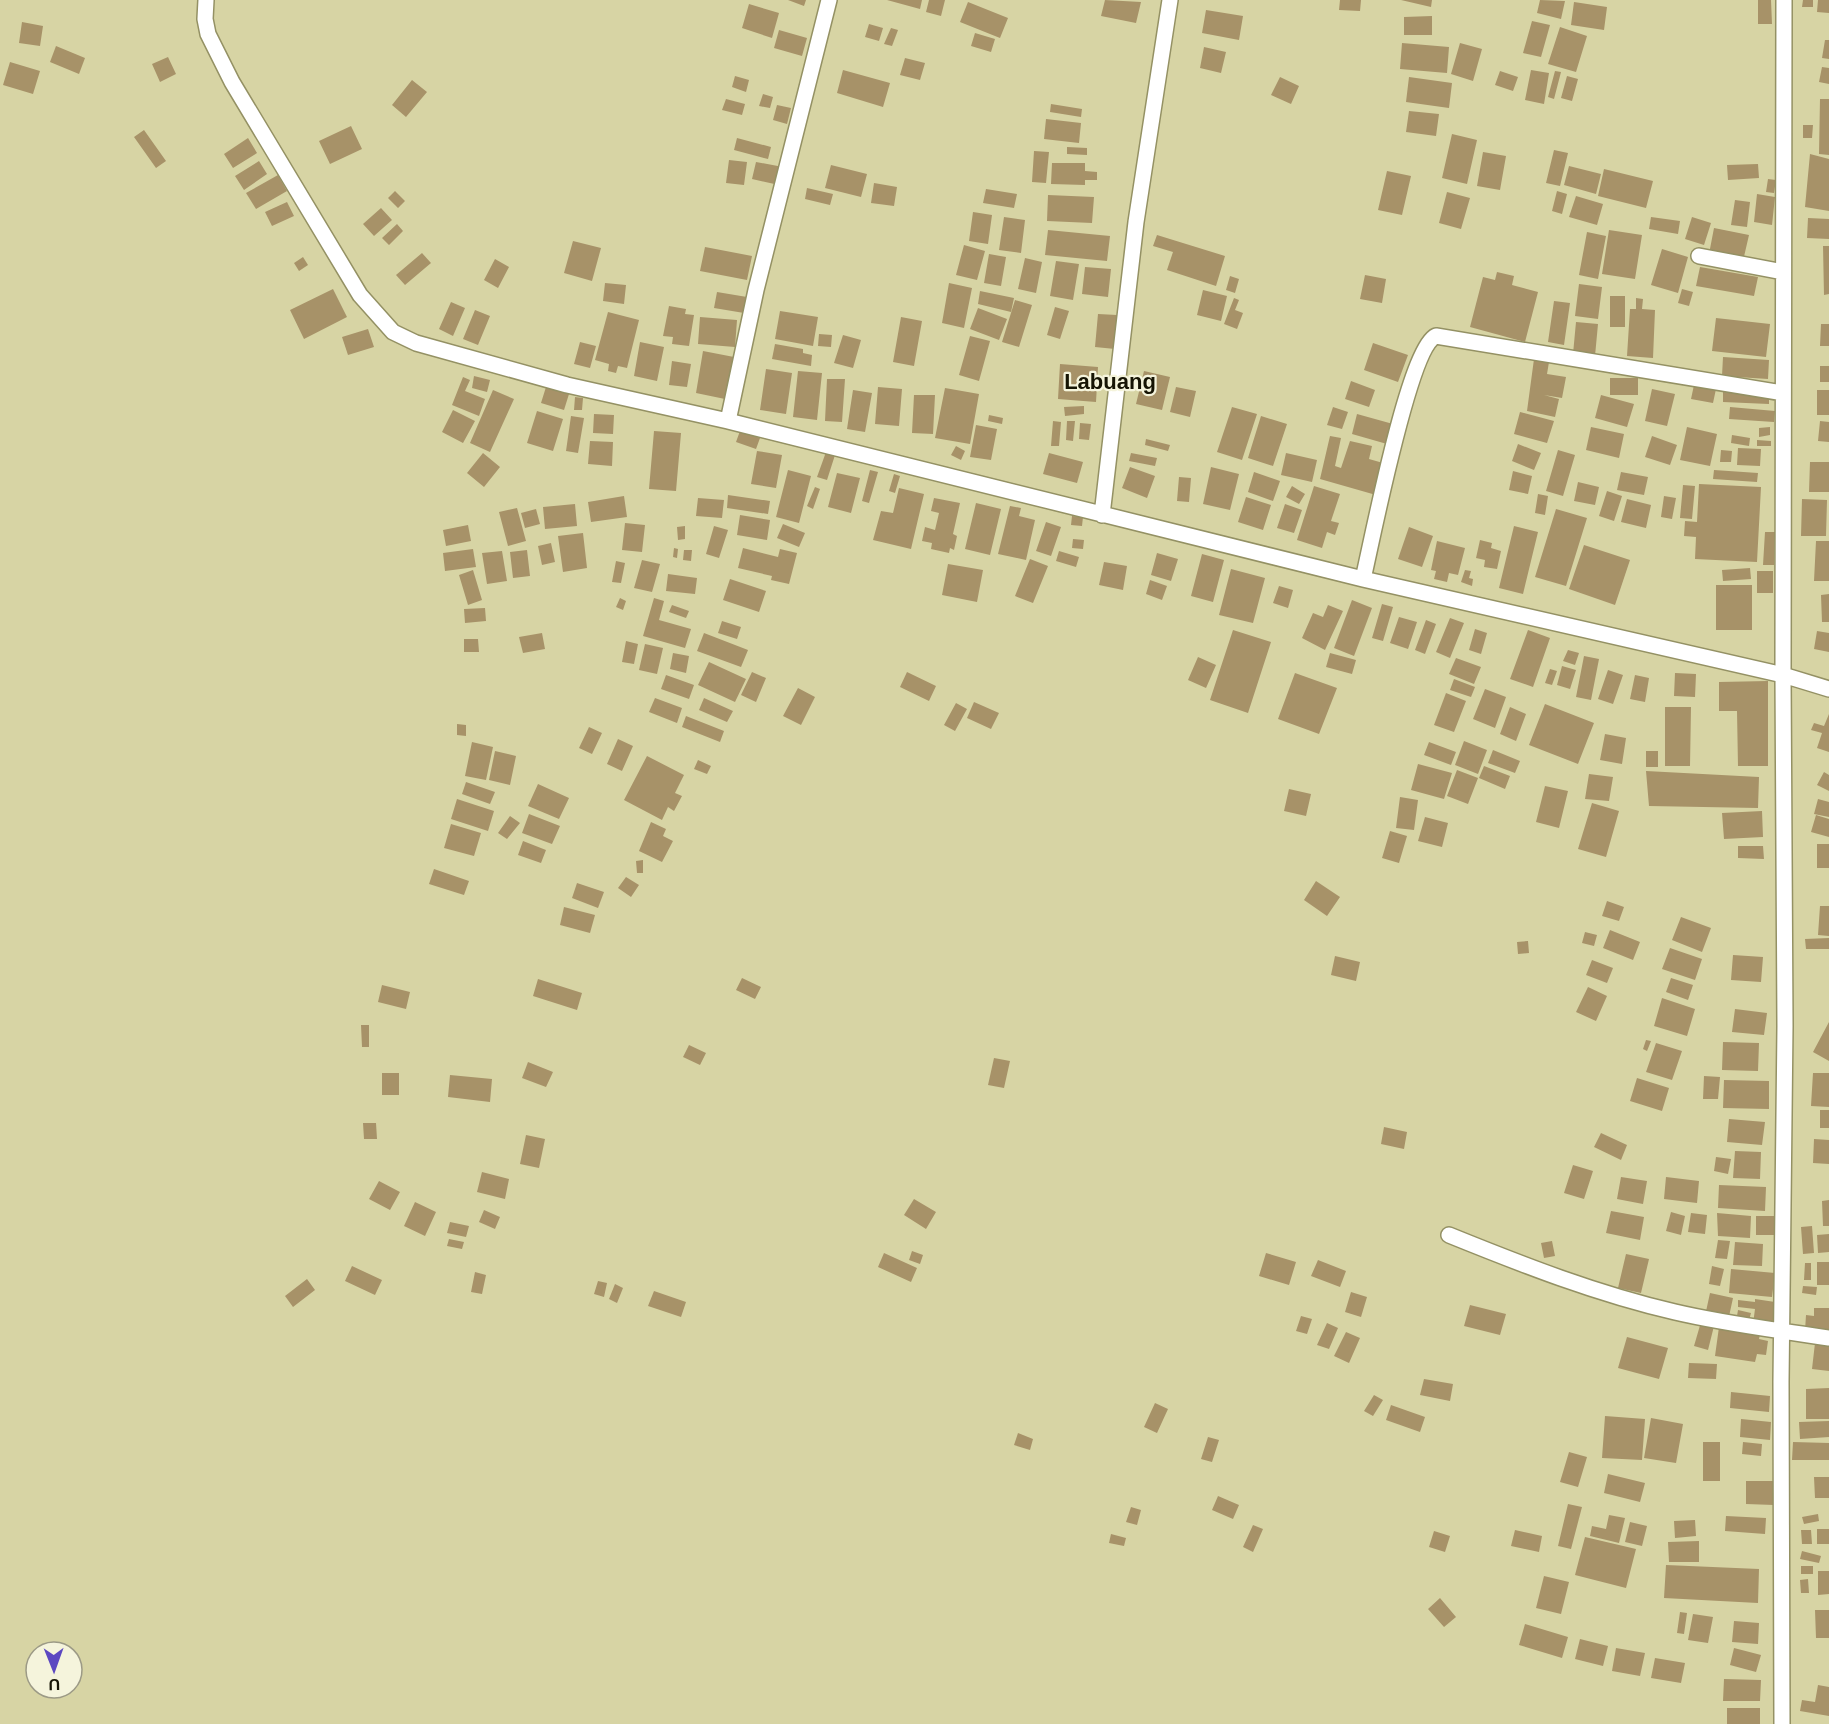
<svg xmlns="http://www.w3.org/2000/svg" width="1829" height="1724" font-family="Helvetica,sans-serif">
	<rect width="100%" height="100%" fill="#d7d4a4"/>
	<path fill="#a79268" d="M788 0H806L804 6Z
		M887 0H922L920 9Z
		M929 0H945L941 16 926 12Z
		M1105 0 1141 2 1136 23 1101 16Z
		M1340 0H1361L1360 11 1339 10Z
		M1401 0H1432L1431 7Z
		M1540 0 1565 1 1561 19 1537 13Z
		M1758 0H1771L1772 24H1758Z
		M1803 0H1813V7H1802Z
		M1818 0H1829V13L1817 12Z
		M968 2 1008 18 1000 38 960 22Z
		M1574 2 1607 7 1604 30 1571 25Z
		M749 4 779 13 772 38 742 28Z
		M1206 10 1243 16 1239 40 1202 33Z
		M1432 16V35H1404V17Z
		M1532 21 1550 25 1541 57 1523 53Z
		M22 22 43 26 40 46 19 43Z
		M869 24 883 28 879 41 865 37Z
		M1560 27 1587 36 1576 72 1548 64Z
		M891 28 898 30 892 46 884 44Z
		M779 30 807 38 802 56 774 48Z
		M975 33 995 39 991 52 971 46Z
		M1825 40H1829V59L1822 58Z
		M1402 43 1449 47 1447 73 1400 69Z
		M1460 43 1482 49 1473 81 1451 74Z
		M56 46 85 58 79 74 50 62Z
		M1204 47 1226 52 1221 73 1200 68Z
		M168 57 176 74 160 82 152 64Z
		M905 58 925 63 920 80 900 75Z
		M10 62 40 71 33 94 3 85Z
		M1822 67 1829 68V84L1819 82Z
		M843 70 890 83 883 107 837 93Z
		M1531 70 1549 73 1544 104 1525 100Z
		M1500 71 1518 77 1513 91 1495 85Z
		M1555 71 1561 72 1554 99 1548 97Z
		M735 76 749 80 746 92 732 87Z
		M1567 76 1578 79 1572 101 1561 98Z
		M1280 77 1299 86 1291 104 1271 95Z
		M1409 77 1452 83 1449 108 1406 102Z
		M412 80 427 92 406 117 392 105Z
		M763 94 773 97 770 108 759 106Z
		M726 99 745 104 742 115 722 110Z
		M1820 99H1829V155L1819 154Z
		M1051 104 1082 109 1081 117 1050 112Z
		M777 105 791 108 787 124 773 120Z
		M1409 111 1439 114 1436 136 1406 132Z
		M1046 119 1081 123 1079 143 1044 139Z
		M1803 125H1813L1812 138H1803Z
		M351 126 362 149 330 164 319 141Z
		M144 130 166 161 156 168 134 137Z
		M1452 134 1477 140 1467 184 1442 178Z
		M248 138 257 153 233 168 224 154Z
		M737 138 771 147 768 159 734 150Z
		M1067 147 1087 148V155L1067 154Z
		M1554 150 1568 153 1560 186 1546 183Z
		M1034 151 1049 152 1046 183 1032 182Z
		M1483 152 1506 156 1500 190 1477 186Z
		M1810 154 1829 159V211L1805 207Z
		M729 160 747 162 744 185 726 183Z
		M259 161 267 174 244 190 235 176Z
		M756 162 783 167 779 185 752 179Z
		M1052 163H1085V171L1097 172V180H1085V185L1051 184Z
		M1758 164 1759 178 1728 180 1727 165Z
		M831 165 867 174 861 197 825 188Z
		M1569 166 1601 174 1596 194 1564 185Z
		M1604 169 1653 181 1646 208 1598 196Z
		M1387 171 1411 176 1402 215 1378 210Z
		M278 175 287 191 256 209 246 193Z
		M1768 179 1776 180 1774 193 1766 192Z
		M874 183 897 187 894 206 871 203Z
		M807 188 833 194 830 205 805 199Z
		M986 189 1017 194 1014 208 983 203Z
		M395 191 405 201 398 208 388 198Z
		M1557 191 1567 194 1562 214 1552 211Z
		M1447 192 1470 198 1461 229 1439 223Z
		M1757 194 1775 197 1772 225 1754 222Z
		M1048 195 1094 197 1092 223 1047 221Z
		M1576 196 1603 204 1597 225 1569 217Z
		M1735 200 1750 202 1747 227 1731 225Z
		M287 202 294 216 272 226 265 212Z
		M381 208 392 220 374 236 363 224Z
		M973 212 992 215 988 244 969 241Z
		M1004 217 1025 220 1021 253 999 250Z
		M1651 217 1680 221 1678 234 1649 229Z
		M1692 217 1711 223 1704 245 1685 239Z
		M1808 218 1829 219V239L1807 238Z
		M397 224 403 231 389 245 382 238Z
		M1714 228 1749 235 1743 261 1709 254Z
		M1048 230 1110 236 1107 261 1045 255Z
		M1609 230 1642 235 1635 279 1602 274Z
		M1587 232 1606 236 1598 279 1579 275Z
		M1157 235 1225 256 1216 286 1167 270 1173 252 1153 246Z
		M573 241 601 248 592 281 564 273Z
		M964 245 985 251 977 280 956 275Z
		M1823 246H1829V294L1824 295Z
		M705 247 752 256 747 280 700 271Z
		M1662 249 1688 257 1678 293 1651 285Z
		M422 253 431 263 405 285 396 275Z
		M989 254 1006 257 1001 286 984 283Z
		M303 257 308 265 299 271 294 263Z
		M1025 258 1042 262 1036 293 1018 289Z
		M495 259 509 267 498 288 484 280Z
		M1056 261 1079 264 1073 300 1050 296Z
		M1085 267 1111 269 1108 297 1082 294Z
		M1700 267 1758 277 1754 296 1696 286Z
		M1497 272 1514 276 1512 285 1538 292 1525 342 1470 327 1483 277 1495 280Z
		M1365 275 1386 279 1382 303 1360 299Z
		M1230 276 1239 279 1235 293 1226 290Z
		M605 283 626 285 624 304 603 301Z
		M949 283 972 288 964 328 942 323Z
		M1579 284 1602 287 1598 319 1575 316Z
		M333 289 347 317 304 339 290 310Z
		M1682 289 1693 292 1689 306 1678 303Z
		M1203 290 1227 296 1221 321 1197 315Z
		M980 291 1014 298 1011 312 978 304Z
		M717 292 747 297 744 313 714 308Z
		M1610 296H1625V327H1610Z
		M1234 298 1239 300 1235 310 1243 313 1237 329 1224 324Z
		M1636 298 1643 299 1642 309 1655 310 1653 358 1627 356 1630 309H1636Z
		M1015 300 1032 305 1019 347 1002 342Z
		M1554 301 1570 303 1564 345 1548 342Z
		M451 302 465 308 453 336 439 329Z
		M669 306 686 309 685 314 694 315 689 346 672 344 673 337 663 336Z
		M1055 307 1069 311 1060 339 1047 335Z
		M978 308 1007 319 999 340 970 329Z
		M475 310 490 316 478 345 463 339Z
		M780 311 818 317 813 346 775 339Z
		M608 312 639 320 627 368 618 366 616 373 608 371 609 364 595 360Z
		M1098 314 1117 315 1115 349 1095 347Z
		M700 317 737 320 735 347 698 344Z
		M901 317 922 321 914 366 893 362Z
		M1716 318 1770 324 1766 357 1712 351Z
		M1576 322 1598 324 1595 356 1573 354Z
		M1821 324H1829V346H1820Z
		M368 329 374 347 348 355 342 337Z
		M819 334 832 335 831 347 818 346Z
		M843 335 861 340 853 368 834 363Z
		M970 336 990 341 979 381 959 375Z
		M580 342 596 346 590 368 574 364Z
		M640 342 664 347 657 381 634 376Z
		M1373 343 1408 355 1398 382 1364 370Z
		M775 344 803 349V353L812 355 811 366 772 359Z
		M703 351 734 357 725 399 696 393Z
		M1723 357 1769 360 1768 379 1722 376Z
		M1534 359 1549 362 1547 374 1566 377 1562 398 1544 395 1559 399 1555 417 1527 411Z
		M672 361 691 364 687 387 669 385Z
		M1060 364 1098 367 1096 402 1058 399Z
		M1820 366H1829V382H1820Z
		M766 369 792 373 786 414 760 410Z
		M798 371 822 373 817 420 793 417Z
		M1144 371 1170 377 1162 410 1136 404Z
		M474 376 490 380 487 392 472 388Z
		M463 377 470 380 465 391 485 399 479 416 452 405Z
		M1610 378H1638V395H1610Z
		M827 379H845L842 422 825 421Z
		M1351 381 1375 390 1369 407 1345 399Z
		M1694 385 1716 389 1713 403 1691 399Z
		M546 387 569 394 564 410 541 403Z
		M878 387 902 389 899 426 875 424Z
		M1176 387 1196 391 1190 417 1170 412Z
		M945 388 979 394 970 444 935 438Z
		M1652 389 1675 394 1667 426 1645 421Z
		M493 390 514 399 490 452 470 443Z
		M853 390 872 393 865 432 847 429Z
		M1817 390H1829V415H1817Z
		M1723 392 1769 395V404L1723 402Z
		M914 395H935L933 434 912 433Z
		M1601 395 1634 404 1627 427 1595 418Z
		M575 397 583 398 582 410H574Z
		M1084 406V414L1065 416 1064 407Z
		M1232 407 1257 414 1242 460 1217 452Z
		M1333 407 1348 412 1342 429 1327 425Z
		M1730 407 1775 411 1774 422 1729 419Z
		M453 410 475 421 463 443 442 432Z
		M537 411 563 419 553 451 527 443Z
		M1520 412 1554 421 1547 443 1514 434Z
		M594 414 614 415 613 434 593 433Z
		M1357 414 1393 424 1387 444 1352 434Z
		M989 415 1003 418 1002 424 988 421Z
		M571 416 584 418 578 453 566 451Z
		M1261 416 1287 424 1273 466 1248 458Z
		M1053 421 1061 422 1059 446H1051Z
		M1067 421H1075L1073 441 1066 440Z
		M1820 421 1829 422V442L1818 441Z
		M1080 423 1091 424 1089 440 1079 439Z
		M976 425 997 429 991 460 970 457Z
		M1591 427 1624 434 1619 458 1586 450Z
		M1687 427 1717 434 1710 466 1680 460Z
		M1770 427V435L1759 437V428Z
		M654 431 681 433 676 491 649 489Z
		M740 431 760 438 756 449 736 442Z
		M1732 435 1750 438 1749 446 1731 443Z
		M1330 436 1341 438 1335 466 1341 468 1350 441 1372 446 1369 459 1383 463 1376 495 1320 479Z
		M1652 436 1677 445 1670 465 1645 457Z
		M1146 439 1170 445 1168 451 1145 445Z
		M1757 440 1771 441V446H1757Z
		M590 441 613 442 612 466 588 464Z
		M1518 444 1541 453 1534 470 1512 461Z
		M956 446 965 451 961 460 951 455Z
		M1738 448 1761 449 1760 466 1737 465Z
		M1558 450 1575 455 1563 496 1546 491Z
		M1721 450 1732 451 1731 462H1720Z
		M757 451 782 455 776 488 751 484Z
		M826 452 835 455 827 480 817 477Z
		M483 453 500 467 484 487 467 473Z
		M1049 453 1083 462 1077 483 1043 474Z
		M1131 453 1157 458 1155 466 1129 461Z
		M1286 453 1317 460 1312 482 1281 475Z
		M1810 462H1829V492H1809Z
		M1130 467 1155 476 1147 498 1122 488Z
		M1211 467 1239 474 1230 510 1203 504Z
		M788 470 811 476 799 523 776 517Z
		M870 470 878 472 869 503 862 501Z
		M1714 470 1758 473 1757 482 1713 479Z
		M1513 471 1532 476 1528 494 1509 490Z
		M1254 472 1280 481 1273 501 1248 492Z
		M1621 472 1648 477 1644 495 1617 490Z
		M837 473 860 478 851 513 828 507Z
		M894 474 900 476 895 493 889 491Z
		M1179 477 1191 478 1189 502 1177 501Z
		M1578 482 1599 487 1595 505 1574 501Z
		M1699 484 1761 487 1757 562 1695 559 1696 537 1684 536 1685 521 1697 522Z
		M1683 485 1695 486 1692 519 1680 518Z
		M1292 486 1305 494 1299 504 1286 497Z
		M1314 486 1340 494 1331 521 1339 523 1335 535 1327 532 1322 548 1297 540Z
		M815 487 820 489 813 509 807 506Z
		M899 488 924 494 911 549 873 540 881 511 893 513Z
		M1607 491 1622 496 1614 521 1599 516Z
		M1538 494 1548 496 1545 515 1535 513Z
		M728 495 770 501 768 514 727 508Z
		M624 496 627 517 591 522 588 502Z
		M1664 496 1676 498 1672 519 1661 517Z
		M1246 497 1271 505 1263 530 1238 522Z
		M698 498 724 500 722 518 696 516Z
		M934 498 960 503 953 534 957 536 954 550 950 548 949 553 931 549 932 543 922 541 925 527 935 530 939 513 931 511Z
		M1627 499 1651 505 1646 528 1621 522Z
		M1802 499 1827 500 1826 536H1801Z
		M976 503 1001 509 990 555 965 549Z
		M575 504 577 526 545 529 543 507Z
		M1285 504 1302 510 1294 533 1277 528Z
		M1010 506 1021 508 1019 516 1035 520 1026 560 998 554Z
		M517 508 526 541 508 546 499 512Z
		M536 509 540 524 525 528 521 513Z
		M1556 509 1587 518 1566 586 1535 577Z
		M740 515 770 520 767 540 737 535Z
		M1072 516 1083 517 1082 526 1071 525Z
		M1046 522 1061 527 1051 556 1036 551Z
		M625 523 645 525 642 552 622 550Z
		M783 524 805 533 799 547 777 538Z
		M468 525 471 541 446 546 443 530Z
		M685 526V539L678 540 677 527Z
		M714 526 728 530 719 558 706 554Z
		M1514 526 1538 532 1523 594 1499 588Z
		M1409 527 1433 536 1422 567 1398 559Z
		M1765 532H1775L1774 565H1763Z
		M583 533 587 568 563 572 558 536Z
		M1073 539 1084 540 1083 549 1072 548Z
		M1480 540 1492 543 1491 548 1501 551 1497 569 1484 567 1485 560 1476 558Z
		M1437 541 1465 548 1458 575 1449 573 1447 582 1434 579 1436 571 1431 570Z
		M1816 541H1829V581H1814Z
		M551 543 555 562 542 565 538 546Z
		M1584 545 1630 560 1615 605 1569 589Z
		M674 548 678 549 677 558 673 557Z
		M743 548 778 557 780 549 797 553 789 584 771 580 772 576 738 568Z
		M473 549 476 567 445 571 443 553Z
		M527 550 530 576 513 578 510 552Z
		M684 550H692L691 561 683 560Z
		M502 551 507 581 487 584 482 553Z
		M1059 551 1079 557 1076 567 1056 561Z
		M1157 553 1178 559 1171 581 1151 575Z
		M1202 554 1224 560 1213 602 1191 596Z
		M1030 559 1048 566 1033 603 1015 596Z
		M642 560 660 564 652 592 634 588Z
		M616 561 625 563 621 583 612 582Z
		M1104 562 1127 566 1123 590 1099 585Z
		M948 564 983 570 977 602 942 595Z
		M1750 568 1751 579 1723 581 1722 570Z
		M1231 569 1265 578 1253 623 1219 615Z
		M473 570 482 600 468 605 459 575Z
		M1465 570 1471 571 1469 578 1473 579 1472 586 1461 582Z
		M1757 571H1773V593H1757Z
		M668 574 697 578 695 594 666 591Z
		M730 579 766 591 759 612 723 600Z
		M1150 580 1167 586 1162 600 1146 594Z
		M1716 585H1752V630H1716Z
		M1279 586 1293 590 1288 608 1273 603Z
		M1829 594V622H1822L1821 595Z
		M620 598 626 601 623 610 616 607Z
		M654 598 664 601 659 620 691 629 685 648 643 636Z
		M1352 600 1372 608 1354 656 1334 648Z
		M1382 604 1393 607 1383 641 1372 638Z
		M672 605 689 611 686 618 669 612Z
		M1328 605 1343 611 1325 650 1302 638 1313 613 1323 617Z
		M485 608 486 621 465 623 464 609Z
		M1399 617 1417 622 1408 649 1390 643Z
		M1450 618 1464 623 1450 658 1436 652Z
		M1426 620 1436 624 1425 654 1415 650Z
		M722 621 741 627 737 639 718 633Z
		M1475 629 1487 633 1481 654 1469 650Z
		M1233 630 1271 642 1248 713 1210 700Z
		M1528 630 1550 638 1533 687 1510 679Z
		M1817 631 1829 633V652L1814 649Z
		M542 633 545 649 523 653 519 637Z
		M704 633 748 650 741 667 697 651Z
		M464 639H478L479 652H464Z
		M626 641 638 644 634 664 622 662Z
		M645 644 663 648 657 674 639 670Z
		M1568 650 1579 653 1575 665 1563 661Z
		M673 653 689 656 686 673 670 669Z
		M1330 653 1356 660 1352 674 1326 667Z
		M1584 656 1599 659 1591 700 1576 697Z
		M1198 657 1216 665 1206 688 1188 680Z
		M1456 658 1481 667 1474 684 1449 674Z
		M709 662 746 679 735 702 698 685Z
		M1562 666 1576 670 1570 689 1557 685Z
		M1550 669 1557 671 1552 685 1545 683Z
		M1608 670 1623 675 1613 704 1598 699Z
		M752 672 766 678 756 702 741 695Z
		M907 672 936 686 929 701 900 687Z
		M1295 673 1337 688 1319 734 1278 719Z
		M1675 673 1696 674 1695 697 1674 696Z
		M666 675 694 685 689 699 661 689Z
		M1635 675 1649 678 1645 702 1630 699Z
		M1454 679 1475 687 1471 697 1450 690Z
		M1768 681V766H1738L1737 711H1719V682Z
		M798 688 815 697 801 725 783 716Z
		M1485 689 1506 697 1495 728 1473 719Z
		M1446 693 1466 701 1454 732 1434 725Z
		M655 698 682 708 677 723 649 712Z
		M704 698 733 711 727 722 699 710Z
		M974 702 999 713 991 729 967 718Z
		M956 703 967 709 955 731 944 725Z
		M1545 704 1594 723 1578 764 1529 745Z
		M1510 707 1526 714 1516 741 1500 734Z
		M1665 707H1691L1690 766H1665Z
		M1829 714V752L1817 748 1822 733 1811 730 1814 723 1824 726Z
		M686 716 724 731 720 742 682 727Z
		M457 724 466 725V736L457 735Z
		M589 727 602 733 592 754 579 748Z
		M1605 734 1626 738 1622 764 1600 760Z
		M618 739 633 746 622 771 607 764Z
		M1464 741 1487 750 1478 774 1455 765Z
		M472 742 493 747 486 780 465 776Z
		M1429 742 1456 752 1451 765 1424 755Z
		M1493 750 1520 761 1515 773 1488 763Z
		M495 751 516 756 510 785 489 780Z
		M1646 751H1658V767H1646Z
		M647 756 684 775 675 793 682 796 674 811 668 807 662 820 624 800Z
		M698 760 711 766 707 774 694 769Z
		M1418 764 1452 773 1444 799 1411 790Z
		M1484 766 1510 776 1505 789 1479 778Z
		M1457 770 1478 778 1468 804 1447 796Z
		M1646 771 1759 777 1758 808 1649 806Z
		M1824 772 1829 775V791L1817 785Z
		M1589 774 1613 777 1609 801 1585 799Z
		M466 782 495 792 490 804 462 794Z
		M538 784 569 798 559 819 528 806Z
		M1545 786 1568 791 1559 828 1536 822Z
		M1289 789 1311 794 1306 816 1284 811Z
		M1400 797 1418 800 1414 830 1396 828Z
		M457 799 494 811 488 831 451 819Z
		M1818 799 1829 802V817L1814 814Z
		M1592 803 1619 811 1606 857 1578 849Z
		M1762 811 1763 837 1724 839 1722 813Z
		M529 814 560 826 552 844 522 833Z
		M1816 815 1829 819V837L1811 832Z
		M510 816 520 823 507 839 498 833Z
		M1425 817 1448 823 1442 847 1418 841Z
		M651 822 666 829 663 836 673 841 662 862 639 851Z
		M451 824 481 833 474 856 444 848Z
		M1390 831 1407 836 1399 863 1382 858Z
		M523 841 546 850 541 863 518 855Z
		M1817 844H1829V868H1817Z
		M1738 846H1763L1764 859 1738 858Z
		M643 860V873H637L636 861Z
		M434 869 469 881 464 895 429 884Z
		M626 877 639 885 631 897 618 888Z
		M1316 881 1340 897 1327 916 1304 900Z
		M577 883 604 892 598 908 572 898Z
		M1607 901 1624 907 1619 921 1602 916Z
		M1820 906H1829V936L1818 935Z
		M564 907 595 915 590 933 560 925Z
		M1681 917 1711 928 1702 952 1672 940Z
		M1610 930 1640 942 1633 960 1603 948Z
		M1585 932 1597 935 1594 946 1582 943Z
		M1829 938V949H1806L1805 939Z
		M1528 941 1529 953 1518 954 1517 942Z
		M1670 948 1702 959 1695 980 1662 969Z
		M1733 955 1763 957 1761 982 1731 980Z
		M1335 956 1360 962 1356 981 1331 975Z
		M1592 960 1613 968 1607 983 1586 975Z
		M742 978 761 987 755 999 736 990Z
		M1671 978 1693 985 1688 1000 1666 992Z
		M538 979 582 993 577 1010 533 996Z
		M382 985 410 992 406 1009 378 1002Z
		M1588 987 1607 996 1596 1021 1576 1012Z
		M1662 998 1695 1009 1687 1036 1654 1026Z
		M1735 1009 1767 1013 1764 1035 1732 1032Z
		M1829 1022V1061L1813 1052Z
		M361 1025H369V1047H362Z
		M1646 1040 1651 1041 1647 1051 1643 1049Z
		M1723 1042 1759 1043 1758 1071 1722 1070Z
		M1656 1043 1682 1051 1672 1080 1646 1072Z
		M689 1045 706 1053 700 1065 683 1057Z
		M994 1058 1010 1061 1004 1088 988 1085Z
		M528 1062 553 1072 546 1087 522 1078Z
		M382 1073H399V1095H382Z
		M1813 1073H1829V1107L1811 1106Z
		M450 1075 492 1079 490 1102 448 1097Z
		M1704 1076 1720 1077 1718 1099H1703Z
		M1637 1078 1669 1088 1662 1111 1630 1101Z
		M1724 1080 1769 1081V1109L1723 1108Z
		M1820 1110H1829V1128H1820Z
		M1729 1119 1765 1122 1762 1145 1727 1142Z
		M363 1123H376L377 1139H364Z
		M1384 1127 1407 1132 1404 1149 1381 1144Z
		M1601 1133 1627 1145 1621 1160 1594 1147Z
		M526 1135 545 1139 539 1168 520 1164Z
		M1814 1139 1829 1140V1164L1813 1163Z
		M1735 1151 1761 1152 1760 1179 1733 1178Z
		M1716 1157 1731 1159 1728 1174 1714 1171Z
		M1573 1165 1593 1171 1584 1199 1564 1193Z
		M482 1172 509 1179 505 1199 477 1192Z
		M1621 1177 1647 1181 1643 1204 1617 1199Z
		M1666 1177 1699 1181 1697 1203 1664 1199Z
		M379 1181 400 1192 390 1210 369 1199Z
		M1719 1185 1766 1187 1765 1211 1718 1208Z
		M914 1199 936 1212 926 1229 904 1215Z
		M1829 1200V1226H1823L1822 1201Z
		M415 1202 436 1212 425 1236 404 1226Z
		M484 1210 500 1217 495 1229 479 1222Z
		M1611 1211 1644 1217 1640 1240 1606 1233Z
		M1671 1212 1685 1216 1681 1235 1666 1231Z
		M1691 1213 1707 1215 1705 1234 1688 1232Z
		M1717 1213 1751 1216 1750 1238 1718 1236Z
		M1756 1216H1777V1235H1756Z
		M450 1222 469 1226 466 1237 447 1233Z
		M1812 1226 1814 1253 1803 1254 1801 1227Z
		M1829 1234V1252L1818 1253 1817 1235Z
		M449 1239 464 1242 462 1249 447 1246Z
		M1718 1240 1730 1241 1727 1259 1715 1258Z
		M1552 1241 1555 1256 1544 1258 1541 1243Z
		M1735 1242 1763 1244 1762 1266 1733 1265Z
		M912 1251 923 1255 920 1264 909 1260Z
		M884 1253 917 1268 911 1282 878 1267Z
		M1266 1253 1296 1262 1289 1285 1259 1276Z
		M1626 1254 1649 1259 1641 1293 1618 1288Z
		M1318 1260 1346 1271 1340 1287 1311 1276Z
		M1817 1262H1829V1285H1817Z
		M1805 1263H1811V1280H1804Z
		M352 1266 382 1280 375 1295 345 1281Z
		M1712 1266 1724 1269 1720 1286 1709 1284Z
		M1731 1269 1775 1273 1772 1297 1729 1293Z
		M475 1272 486 1275 482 1294 471 1292Z
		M307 1279 315 1290 293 1307 285 1296Z
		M598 1281 607 1283 604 1297 594 1294Z
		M615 1284 623 1288 617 1303 609 1299Z
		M1803 1286 1817 1287 1816 1295 1802 1293Z
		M654 1291 686 1302 681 1317 648 1306Z
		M1351 1292 1367 1297 1361 1317 1345 1312Z
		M1710 1293 1733 1298 1728 1321 1705 1316Z
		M1755 1299 1775 1302 1773 1326 1753 1324 1755 1309 1738 1307V1300L1755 1302Z
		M1470 1305 1506 1314 1500 1335 1464 1326Z
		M1814 1308H1829V1332L1805 1331 1806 1315 1814 1316Z
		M1738 1310 1751 1313 1748 1324 1736 1322Z
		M1301 1316 1312 1319 1307 1334 1296 1331Z
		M1701 1322 1714 1326 1708 1350 1694 1346Z
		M1327 1323 1338 1328 1329 1349 1317 1345Z
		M1719 1327 1760 1334 1759 1339 1768 1341 1766 1355 1757 1354 1755 1362 1715 1356Z
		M1346 1332 1360 1338 1349 1363 1334 1356Z
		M1627 1337 1668 1348 1659 1379 1618 1368Z
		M1815 1343 1829 1344V1371L1812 1369Z
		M1689 1363 1717 1364 1716 1379 1688 1378Z
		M1424 1379 1453 1384 1450 1401 1420 1395Z
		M1829 1388V1419H1806V1389Z
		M1731 1392 1770 1396 1769 1412 1730 1408Z
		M1374 1395 1383 1400 1373 1416 1364 1411Z
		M1155 1403 1168 1409 1157 1433 1144 1427Z
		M1391 1405 1425 1417 1420 1432 1386 1420Z
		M1605 1416 1645 1419 1642 1460 1602 1458Z
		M1651 1418 1683 1424 1676 1463 1644 1458Z
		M1741 1419 1771 1422 1770 1440 1740 1437Z
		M1829 1421V1437L1800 1439 1799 1422Z
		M1018 1433 1033 1439 1030 1450 1014 1445Z
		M1208 1437 1219 1440 1212 1462 1201 1459Z
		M1703 1442H1720V1481H1703Z
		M1743 1442 1762 1444 1761 1456 1742 1454Z
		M1793 1442 1829 1443V1460H1792Z
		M1569 1452 1587 1457 1578 1487 1560 1482Z
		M1608 1474 1645 1483 1640 1502 1604 1493Z
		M1814 1477H1829V1498H1815Z
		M1746 1481H1775L1774 1505 1746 1504Z
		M1218 1496 1239 1505 1233 1519 1212 1510Z
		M1568 1504 1582 1507 1571 1549 1558 1546Z
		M1131 1507 1141 1510 1137 1525 1126 1522Z
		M1818 1514 1819 1521 1804 1524 1802 1517Z
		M1609 1515 1625 1518 1619 1543 1590 1536 1592 1526 1606 1529Z
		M1726 1516 1766 1518 1765 1534 1725 1531Z
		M1695 1520 1696 1536 1675 1538 1674 1521Z
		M1630 1522 1647 1526 1642 1546 1625 1542Z
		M1253 1525 1263 1529 1253 1552 1243 1547Z
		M1817 1529H1829V1544H1817Z
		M1515 1530 1542 1536 1539 1552 1511 1546Z
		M1801 1530H1811L1812 1544H1802Z
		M1434 1531 1450 1536 1445 1552 1429 1547Z
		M1111 1534 1126 1538 1124 1546 1109 1543Z
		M1585 1537 1636 1549 1626 1588 1575 1575Z
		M1699 1541V1562H1669L1668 1542Z
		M1802 1551 1821 1556 1819 1563 1800 1559Z
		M1666 1565 1759 1569 1758 1603 1664 1598Z
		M1801 1566H1813V1574H1801Z
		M1818 1571H1829V1594L1818 1595Z
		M1544 1576 1569 1582 1561 1614 1536 1608Z
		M1808 1579 1809 1593H1801L1800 1580Z
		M1440 1598 1456 1617 1444 1627 1428 1609Z
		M1815 1610H1829V1638H1816Z
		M1680 1612 1687 1613 1684 1634 1677 1633Z
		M1693 1614 1713 1617 1708 1643 1688 1640Z
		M1734 1621 1759 1623 1758 1644 1732 1642Z
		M1525 1624 1568 1637 1562 1658 1519 1645Z
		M1580 1639 1608 1646 1603 1666 1575 1659Z
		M1616 1648 1645 1653 1640 1676 1612 1671Z
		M1734 1648 1761 1655 1756 1672 1730 1665Z
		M1655 1658 1685 1663 1681 1683 1651 1678Z
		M1724 1679 1761 1680 1760 1701H1723Z
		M1818 1685 1829 1687V1716L1800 1711 1802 1700 1815 1702Z
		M1727 1708H1760V1724H1727Z"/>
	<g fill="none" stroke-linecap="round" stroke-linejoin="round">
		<defs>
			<path id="minor" d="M206 0 205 19 208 34 232 82 360 295 393 332 416 343 567 385 728 421 1363 579 1783 675 1829 689
				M1699 256 1783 272
				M728 421 756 290 829 0
				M1102 515 1136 222 1170 0
				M1363 579C1372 541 1409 348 1436 336L1783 393
				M1449 1235C1523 1265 1597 1294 1675 1312 1726 1324 1777 1330 1829 1338
				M1782 1724 1781 1382 1785 1026 1783 675 1784 0"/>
		</defs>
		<use href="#minor" stroke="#949164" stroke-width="18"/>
		<use href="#minor" stroke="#fff" stroke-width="15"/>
	</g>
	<g text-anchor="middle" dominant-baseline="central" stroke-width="4.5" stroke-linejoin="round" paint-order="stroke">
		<g font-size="22" font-weight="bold" fill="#161404" stroke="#f5f4dc">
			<text x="1110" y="381">Labuang</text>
		</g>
	</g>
	<g transform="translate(54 1670) rotate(179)"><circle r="28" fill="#f5f4dc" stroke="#9c9a86" stroke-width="1.5"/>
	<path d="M0-4.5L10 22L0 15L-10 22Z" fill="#5c48c1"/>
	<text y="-9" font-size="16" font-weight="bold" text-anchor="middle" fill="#161404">U</text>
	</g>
</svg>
